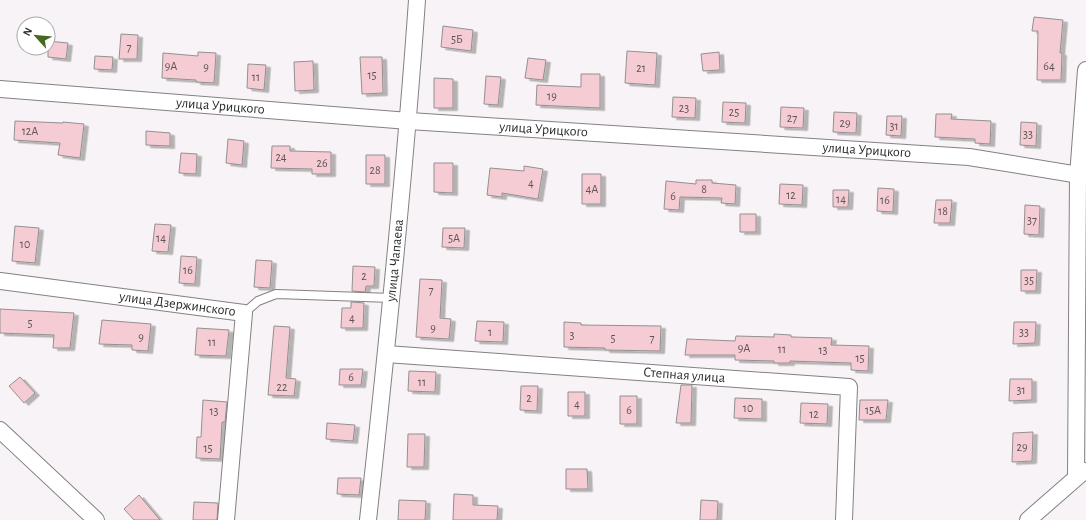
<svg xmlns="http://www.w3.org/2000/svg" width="1086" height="520" font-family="'Alegreya Sans',sans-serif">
	<defs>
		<filter id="shadow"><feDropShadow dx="4.5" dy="2.5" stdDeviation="0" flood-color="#0004"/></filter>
	</defs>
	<rect width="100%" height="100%" fill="#f7f3f6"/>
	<path fill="#f5ccd3" stroke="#948f90" filter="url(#shadow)" d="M1034 17 1063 20 1060 53H1062L1061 80H1037L1038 31H1032Z
		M443 26 473 30 471 51 441 47Z
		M121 34 138 35 137 59H119Z
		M48 41 68 43 66 59 48 57Z
		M627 51 657 53 655 85 625 83Z
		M198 52 216 53 214 83 196 82V80L162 78 163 53 198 56Z
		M719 52 720 70 703 71 701 54Z
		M95 56 113 57 112 70 94 69Z
		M360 57H382L383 93 362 94Z
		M528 58 546 60 543 80 525 78Z
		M313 61 314 90 295 91 294 62Z
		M248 64 266 65 264 90 247 88Z
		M581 74H600V108L536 105 537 85 581 87Z
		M486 76 501 77 498 105 484 104Z
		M434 78 453 79V108H434Z
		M673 97 696 98 695 118 672 117Z
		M723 102 746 103 745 123 722 122Z
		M781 107 804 108 803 128 780 127Z
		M834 112 857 113 856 133 833 132Z
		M936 114H952L951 119 991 121 990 144 975 143V139L935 137Z
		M887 116H902L901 136 886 135Z
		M15 121 63 123V122L84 124 80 158 58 155 60 143 14 140Z
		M1021 122 1037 123 1036 146 1020 145Z
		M146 131 170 133V146L146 145Z
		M228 139 244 141 242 165 226 163Z
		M272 146H290V151L331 152V174H312V169L271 168Z
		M181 153 197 154 196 174 179 173Z
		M366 155H385V184H366Z
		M434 163H453V193L434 192Z
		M524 166 543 169 538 199 502 193V197L487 195 490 168 524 171Z
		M582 174H601V204H582Z
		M696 180H712V183L736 185 735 204 721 203 722 198 680 197 679 210 664 209 666 181 696 184Z
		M780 184 803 185 802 205 779 204Z
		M878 188 894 189 893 212 877 211Z
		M833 190H849L848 207H833Z
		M936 200H952L950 223H934Z
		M1025 205 1040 206 1039 235 1024 234Z
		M740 214H756V232H740Z
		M155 224 171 225 168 252 152 251Z
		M15 226 39 228 35 263 12 261Z
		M443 228H465L464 248 442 247Z
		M181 256 197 257 195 284 179 283Z
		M256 260 272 261 270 288 254 287Z
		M353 266 375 267 374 286H366L365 292 352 291Z
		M1021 270H1037L1036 291H1021Z
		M420 279 442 280 440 318 451 319 449 339 416 337Z
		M351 302 364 303 363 328H341L342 308H351Z
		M0 309 74 313 70 348H53L54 335 0 333Z
		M102 320 151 324 148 351 132 350V345L99 344Z
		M477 321 504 322 503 342 475 341Z
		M564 322 581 323V325L661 326 660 351 605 350V348L564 347Z
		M1014 322H1036L1035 343 1013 344Z
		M274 326 290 327 286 378 296 379 294 396 268 395Z
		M197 328 229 330 226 356 195 355Z
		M774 334 791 335V337L832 338 831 345 869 346 868 371 851 370V363L790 361V363H774V361L735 360V355H685L687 339 735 341 736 336 774 337Z
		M340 369H363L361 385H339Z
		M409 371 436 372 435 392 408 391Z
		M20 377 35 393 24 403 9 386Z
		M1010 379H1032V400L1009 401Z
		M681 385H692L691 423H676Z
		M521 386H538L537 411 520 410Z
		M568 392H585V416H568Z
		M620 396H637V424H620Z
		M735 398 762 399V419L734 418Z
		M203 400 227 402 225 422H222L220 459 196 458 197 437H201Z
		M860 400H888L886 420H859Z
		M801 403 828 404 827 424 800 423Z
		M327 423 355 425 353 441 326 439Z
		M1033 432 1032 461 1012 462 1013 433Z
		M408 434H425L424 467H407Z
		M566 469H587L588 489H566Z
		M338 478H361L359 495 337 494Z
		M454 494 473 495V505L498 506 497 520H453Z
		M139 495 160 520H134L124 509Z
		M399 500 426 501 425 520H398Z
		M701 500 718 501 717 520H700Z
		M194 502 218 503 217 520H193Z"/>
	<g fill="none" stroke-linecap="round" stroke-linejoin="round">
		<defs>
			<path id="service" d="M244 313 258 301 276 294 392 298"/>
			<g id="minor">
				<path id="s1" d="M0 89 409 121 969 157 1086 176"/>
				<path id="s2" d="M0 281 244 313 226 520"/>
				<path id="s3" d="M386 354 849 387 844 520"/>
				<path d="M0 430 96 520"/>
				<path d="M1076 477 1078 176 1086 70"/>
				<path id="s4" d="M368 520C387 347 405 174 417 0"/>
				<path d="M1028 520 1084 471"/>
			</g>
		</defs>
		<use href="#service" stroke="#848083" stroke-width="10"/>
		<use href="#minor" stroke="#848083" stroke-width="18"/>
		<use href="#service" stroke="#fff" stroke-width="8"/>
		<use href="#minor" stroke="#fff" stroke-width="16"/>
	</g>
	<g text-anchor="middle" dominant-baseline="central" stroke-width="3.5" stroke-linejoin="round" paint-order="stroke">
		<g font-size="12" fill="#5e5356">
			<text x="457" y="39">5Б</text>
			<text x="129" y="47">7</text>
			<text x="171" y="66">9А</text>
			<text x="1049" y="66">64</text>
			<text x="206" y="67">9</text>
			<text x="641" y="68">21</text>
			<text x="372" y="75">15</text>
			<text x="256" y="77">11</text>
			<text x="552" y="96">19</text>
			<text x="684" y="108">23</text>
			<text x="734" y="112">25</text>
			<text x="792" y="118">27</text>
			<text x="845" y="123">29</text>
			<text x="894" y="126">31</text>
			<text x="30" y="131">12А</text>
			<text x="1028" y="134">33</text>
			<text x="281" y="157">24</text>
			<text x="322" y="163">26</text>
			<text x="375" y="170">28</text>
			<text x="531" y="183">4</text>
			<text x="592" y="189">4А</text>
			<text x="704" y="189">8</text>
			<text x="791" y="195">12</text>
			<text x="673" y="196">6</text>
			<text x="841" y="199">14</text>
			<text x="885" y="200">16</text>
			<text x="943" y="211">18</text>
			<text x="1032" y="220">37</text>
			<text x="161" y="238">14</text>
			<text x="454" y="238">5А</text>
			<text x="25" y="244">10</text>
			<text x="188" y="270">16</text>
			<text x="364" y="276">2</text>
			<text x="1029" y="280">35</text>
			<text x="431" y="290">7</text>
			<text x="352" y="318">4</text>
			<text x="30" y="323">5</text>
			<text x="433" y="328">9</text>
			<text x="490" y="332">1</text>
			<text x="1024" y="332">33</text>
			<text x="572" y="335">3</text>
			<text x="141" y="337">9</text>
			<text x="613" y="338">5</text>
			<text x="652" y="338">7</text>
			<text x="212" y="342">11</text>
			<text x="744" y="348">9А</text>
			<text x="782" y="349">11</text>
			<text x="823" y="350">13</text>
			<text x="860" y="358">15</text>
			<text x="351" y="377">6</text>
			<text x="422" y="382">11</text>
			<text x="282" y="387">22</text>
			<text x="1021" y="390">31</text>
			<text x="529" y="398">2</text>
			<text x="577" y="404">4</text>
			<text x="748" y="408">10</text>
			<text x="629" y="410">6</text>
			<text x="873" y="410">15А</text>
			<text x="214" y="411">13</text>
			<text x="814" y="414">12</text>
			<text x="1022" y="447">29</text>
			<text x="208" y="448">15</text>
		</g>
		<g font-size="14" fill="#2c2b2c" stroke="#fff">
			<text stroke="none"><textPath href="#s1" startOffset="221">улица Урицкого</textPath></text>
			<text stroke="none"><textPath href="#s1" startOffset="545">улица Урицкого</textPath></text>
			<text stroke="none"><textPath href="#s1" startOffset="869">улица Урицкого</textPath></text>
			<text stroke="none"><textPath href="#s4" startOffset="261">улица Чапаева</textPath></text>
			<text stroke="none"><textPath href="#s2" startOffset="179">улица Дзержинского</textPath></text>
			<text stroke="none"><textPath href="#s3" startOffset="299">Степная улица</textPath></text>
		</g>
	</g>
	<g transform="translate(36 36) rotate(297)"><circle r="19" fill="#ffffff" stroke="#abaaab"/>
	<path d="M0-3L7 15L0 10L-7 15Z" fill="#47681f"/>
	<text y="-6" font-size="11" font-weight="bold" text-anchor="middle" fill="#2c2b2c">N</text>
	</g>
</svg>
